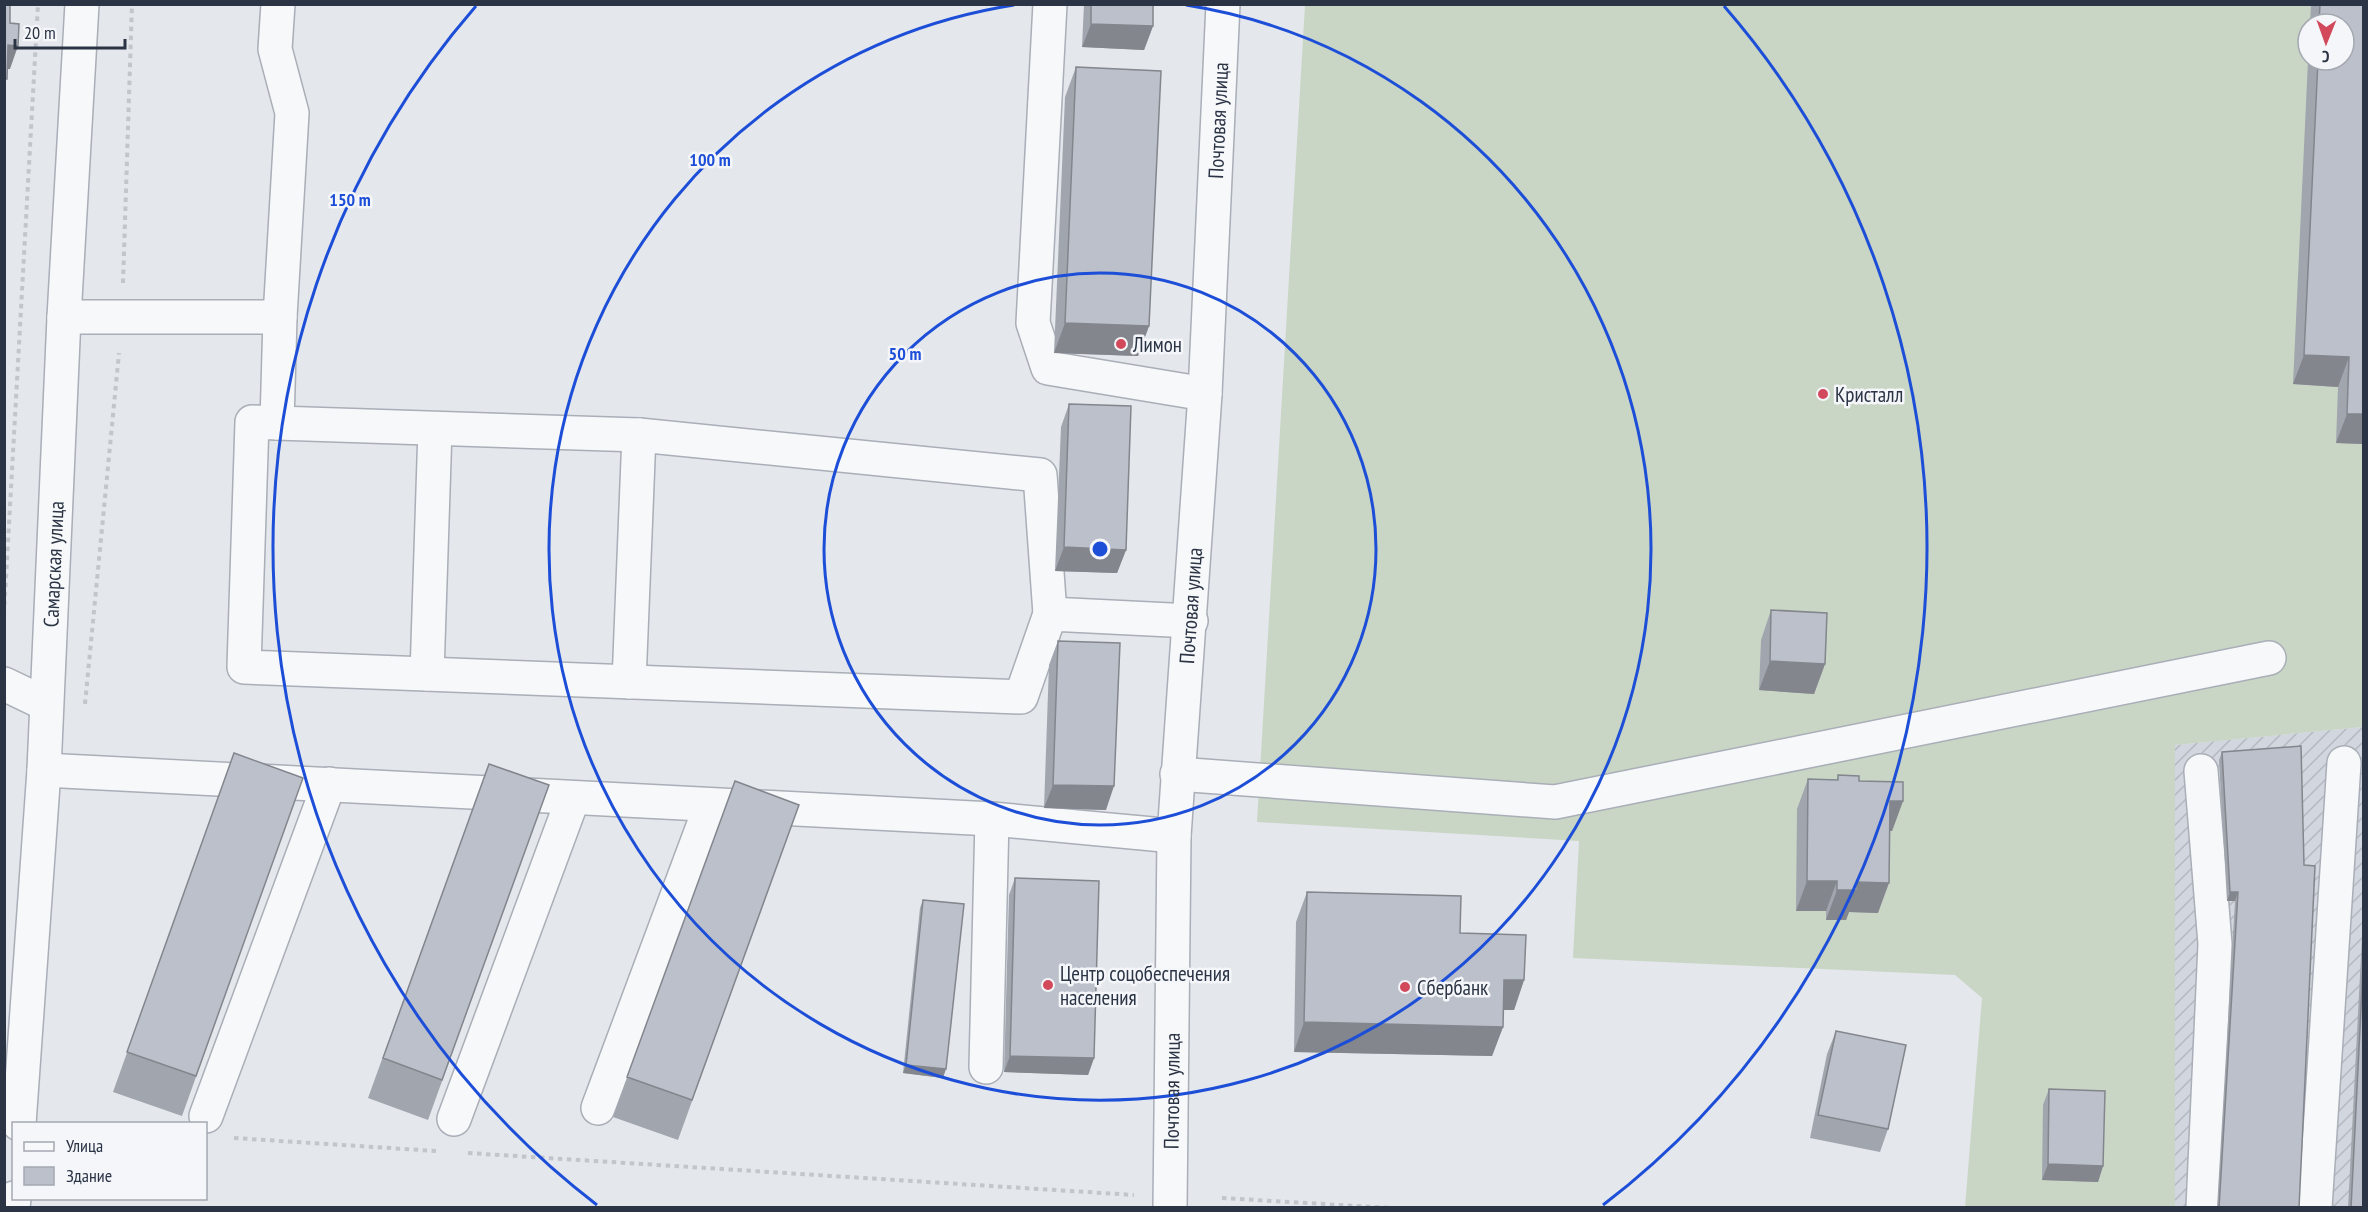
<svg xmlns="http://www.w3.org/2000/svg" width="2368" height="1212" font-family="'PT Sans Narrow',sans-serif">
	<defs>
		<pattern id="industrial-furrows" width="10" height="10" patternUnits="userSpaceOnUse" patternTransform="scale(1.5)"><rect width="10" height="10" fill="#d2d6de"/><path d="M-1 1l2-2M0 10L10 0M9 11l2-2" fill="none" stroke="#b4b8c0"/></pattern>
	</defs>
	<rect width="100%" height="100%" fill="#e4e7ec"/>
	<path fill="url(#industrial-furrows)" d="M2363 727V1207L2175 1208V745Z"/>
	<path fill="#c9d6c5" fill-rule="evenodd" d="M1305 5H2363V727L2175 745V1207H1965L1982 998 1955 975 1573 958 1579 841 1257 822ZM2308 24H2344V60H2308Z"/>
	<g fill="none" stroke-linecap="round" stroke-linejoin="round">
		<defs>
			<g id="minor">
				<path d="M278 4 275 49 292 113 280 317"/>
				<path d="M1050 4 1033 323 1048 368 1205 394"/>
				<path d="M64 317H280L277 423 252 422 244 667 1021 697 1050 614 1191 621"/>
				<path d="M277 423 639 435 1040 475 1050 614"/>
				<path d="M427 674 435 429"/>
				<path d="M629 682 639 435"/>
				<path d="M4 684 46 704"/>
				<path d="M44 770 992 819 1174 836"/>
				<path d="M2201 771 2215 944 2203 1208"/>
				<path d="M1177 774 1555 802 2269 658"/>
				<path d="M986 1067 992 819"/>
				<path d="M598 1108 711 805"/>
				<path d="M206 1116 329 784"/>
				<path d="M454 1119 573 798"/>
				<path id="s1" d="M19 1124 44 770 64 317 82 4"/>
				<path d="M13 1208 14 1198"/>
				<path id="s2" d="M1170 1208 1174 836 1205 394 1223 4"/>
				<path d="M2315 1208 2344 763"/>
			</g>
		</defs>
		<use href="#minor" stroke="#a9aeb7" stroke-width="36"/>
		<path stroke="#c2c5cb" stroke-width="4" stroke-dasharray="4.5 4.5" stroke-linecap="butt" d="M123 283 132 4
			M4 614 38 4
			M85 704 119 353
			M234 1138 436 1151
			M468 1153 1134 1195
			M1222 1198 1391 1208"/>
		<use href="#minor" stroke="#f7f8fa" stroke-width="33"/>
	</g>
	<path fill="#a1a5ae" d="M1084 4H1153V26L1144 50 1082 47Z
		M2311 4H2364V444L2336 443 2338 387 2293 384 2308 60H2344V24H2310Z
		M1076 67 1149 326 1138 356 1054 353 1065 97Z
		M1069 404 1126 550 1117 573 1055 571 1061 427Z
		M1771 610 1825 664 1814 694 1759 690 1761 640Z
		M1058 641 1106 810 1044 808 1049 665Z
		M2222 752 2299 1208H2217L2235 901H2227L2219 760Z
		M234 753 303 778 182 1116 113 1092Z
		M489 764 549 785 428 1120 368 1098Z
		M1838 775 1903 801 1892 831H1890L1878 913 1849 912 1846 920H1826V911H1796L1797 809 1808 779 1837 780Z
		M735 781 799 805 678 1140 613 1117Z
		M1015 878 1094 1058 1088 1075 1004 1072 1009 895Z
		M1307 892 1460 933 1524 980 1514 1010H1503V1027L1492 1056 1294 1052 1296 922Z
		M2364 897V1208H2348Z
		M923 900 943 1078 903 1073 920 908Z
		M1836 1031 1888 1129 1880 1152 1810 1138 1827 1054Z
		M2049 1089 2103 1166 2098 1182 2042 1180 2043 1105Z"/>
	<path fill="#83868d" d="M1091 24 1153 26 1144 50 1082 47Z
		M8 45 18 46 10 69H4Z
		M1065 323 1149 326 1138 356 1054 353Z
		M2304 355 2349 357 2338 387 2293 384Z
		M2347 414H2364V444L2336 443Z
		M1064 547 1126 550 1117 573 1055 571Z
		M1770 661 1825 664 1814 694 1759 690Z
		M1053 785 1114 786 1106 810 1044 808Z
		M1890 801H1903L1892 831H1879Z
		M1807 881H1837L1826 911H1796Z
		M1857 882 1889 883 1878 913 1849 912 1846 920H1826L1837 890Z
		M2230 892H2238L2235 901H2227Z
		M1504 980H1524L1514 1010H1493Z
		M1304 1022 1503 1027 1492 1056 1294 1052Z
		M1010 1056 1094 1058 1088 1075 1004 1072Z
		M906 1065 946 1069 943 1078 903 1073Z
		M2048 1164 2103 1166 2098 1182 2042 1180Z"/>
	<path fill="#bbc0ca" stroke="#83868d" stroke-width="1.5" d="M4 4H10V23L19 24 18 46 8 45 7 79H4Z
		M1091 4H1153V26L1091 24Z
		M2320 4H2364V414H2347L2349 357 2304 355 2318 60H2344V24H2319Z
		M1076 67 1161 71 1149 326 1065 323Z
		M4 139H5L4 163Z
		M1069 404 1131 406 1126 550 1064 547Z
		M1771 610 1827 613 1825 664 1770 661Z
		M1058 641 1120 643 1114 786 1053 785Z
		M2301 746 2304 865 2315 866 2299 1208H2219L2238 892H2230L2222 752Z
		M234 753 303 778 196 1076 127 1052Z
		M489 764 549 785 442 1080 383 1058Z
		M1838 775 1859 776V781L1903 782V801H1890L1889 883 1857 882V890H1837V881H1807L1808 779 1838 780Z
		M735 781 799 805 692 1100 627 1077Z
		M1015 878 1099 881 1094 1058 1010 1056Z
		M1307 892 1461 896 1460 933 1526 935 1524 980H1504L1503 1027 1304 1022Z
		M923 900 964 904 946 1069 906 1065Z
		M2364 949V1208H2351Z
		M1836 1031 1906 1045 1888 1129 1818 1115Z
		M2049 1089 2105 1091 2103 1166 2048 1164Z"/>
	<g fill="none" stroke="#1d4ed8" stroke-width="3">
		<circle cx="1100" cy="549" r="276"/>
		<path d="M1186 5A551 551 0 1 1 1014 5"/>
		<path d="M597 1205A827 827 0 0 1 476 6M1724 6A827 827 0 0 1 1603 1205"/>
	</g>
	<g fill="#d1495b" stroke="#f4f6f9" stroke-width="2">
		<circle cx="1121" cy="344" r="6"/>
		<circle cx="1823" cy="394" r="6"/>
		<circle cx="1048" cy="985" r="6"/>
		<circle cx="1405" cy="987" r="6"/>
	</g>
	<g text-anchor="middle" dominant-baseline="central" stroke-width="5" stroke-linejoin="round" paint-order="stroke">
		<g font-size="21" fill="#2b3445" stroke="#f4f6f9">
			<text stroke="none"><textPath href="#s2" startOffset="1089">Почтовая улица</textPath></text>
			<text stroke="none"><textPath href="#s1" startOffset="561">Самарская улица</textPath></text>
			<text stroke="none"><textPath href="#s2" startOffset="603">Почтовая улица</textPath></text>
			<text stroke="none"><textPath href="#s2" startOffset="117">Почтовая улица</textPath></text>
		</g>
		<g font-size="21" fill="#2b3445" stroke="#f4f6f9" text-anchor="start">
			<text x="1133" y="344">Лимон</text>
			<text x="1835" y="394">Кристалл</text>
			<text x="1060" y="973">Центр соцобеспечения<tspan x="1060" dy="24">населения</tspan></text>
			<text x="1417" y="987">Сбербанк</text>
		</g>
	</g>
	<circle cx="1100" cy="549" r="9" fill="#1d4ed8" stroke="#f4f6f9" stroke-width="3"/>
	<g font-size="18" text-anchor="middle" font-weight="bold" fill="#1d4ed8" stroke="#f4f6f9" stroke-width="5" stroke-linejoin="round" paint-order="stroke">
		<text x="710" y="166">100 m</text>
		<text x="350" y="206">150 m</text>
		<text x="905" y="360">50 m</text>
	</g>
	<rect width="2368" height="1212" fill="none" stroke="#2b3445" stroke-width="12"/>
	<rect x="12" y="1122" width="195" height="78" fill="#f4f6f9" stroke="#a4a8b1" stroke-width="1.5"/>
	<rect x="24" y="1142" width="30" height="9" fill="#f7f8fa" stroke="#a4a8b1" stroke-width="1.5"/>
	<text x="66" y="1152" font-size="18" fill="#2b3445">Улица</text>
	<rect x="24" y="1167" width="30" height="18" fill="#bbc0ca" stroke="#a4a8b1" stroke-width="1.5"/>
	<text x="66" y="1182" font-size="18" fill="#2b3445">Здание</text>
	<g transform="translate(2326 42) rotate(181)"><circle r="28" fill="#f4f6f9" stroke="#a4a8b1" stroke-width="1.5"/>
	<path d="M0-4.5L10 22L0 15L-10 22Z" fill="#d1495b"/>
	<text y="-9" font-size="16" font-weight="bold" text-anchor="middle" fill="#2b3445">С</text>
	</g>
	<path d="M15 39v9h110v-9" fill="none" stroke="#2b3445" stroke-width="3"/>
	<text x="24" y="39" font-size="18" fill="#2b3445" stroke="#f4f6f9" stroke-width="4.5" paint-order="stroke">20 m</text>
</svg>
